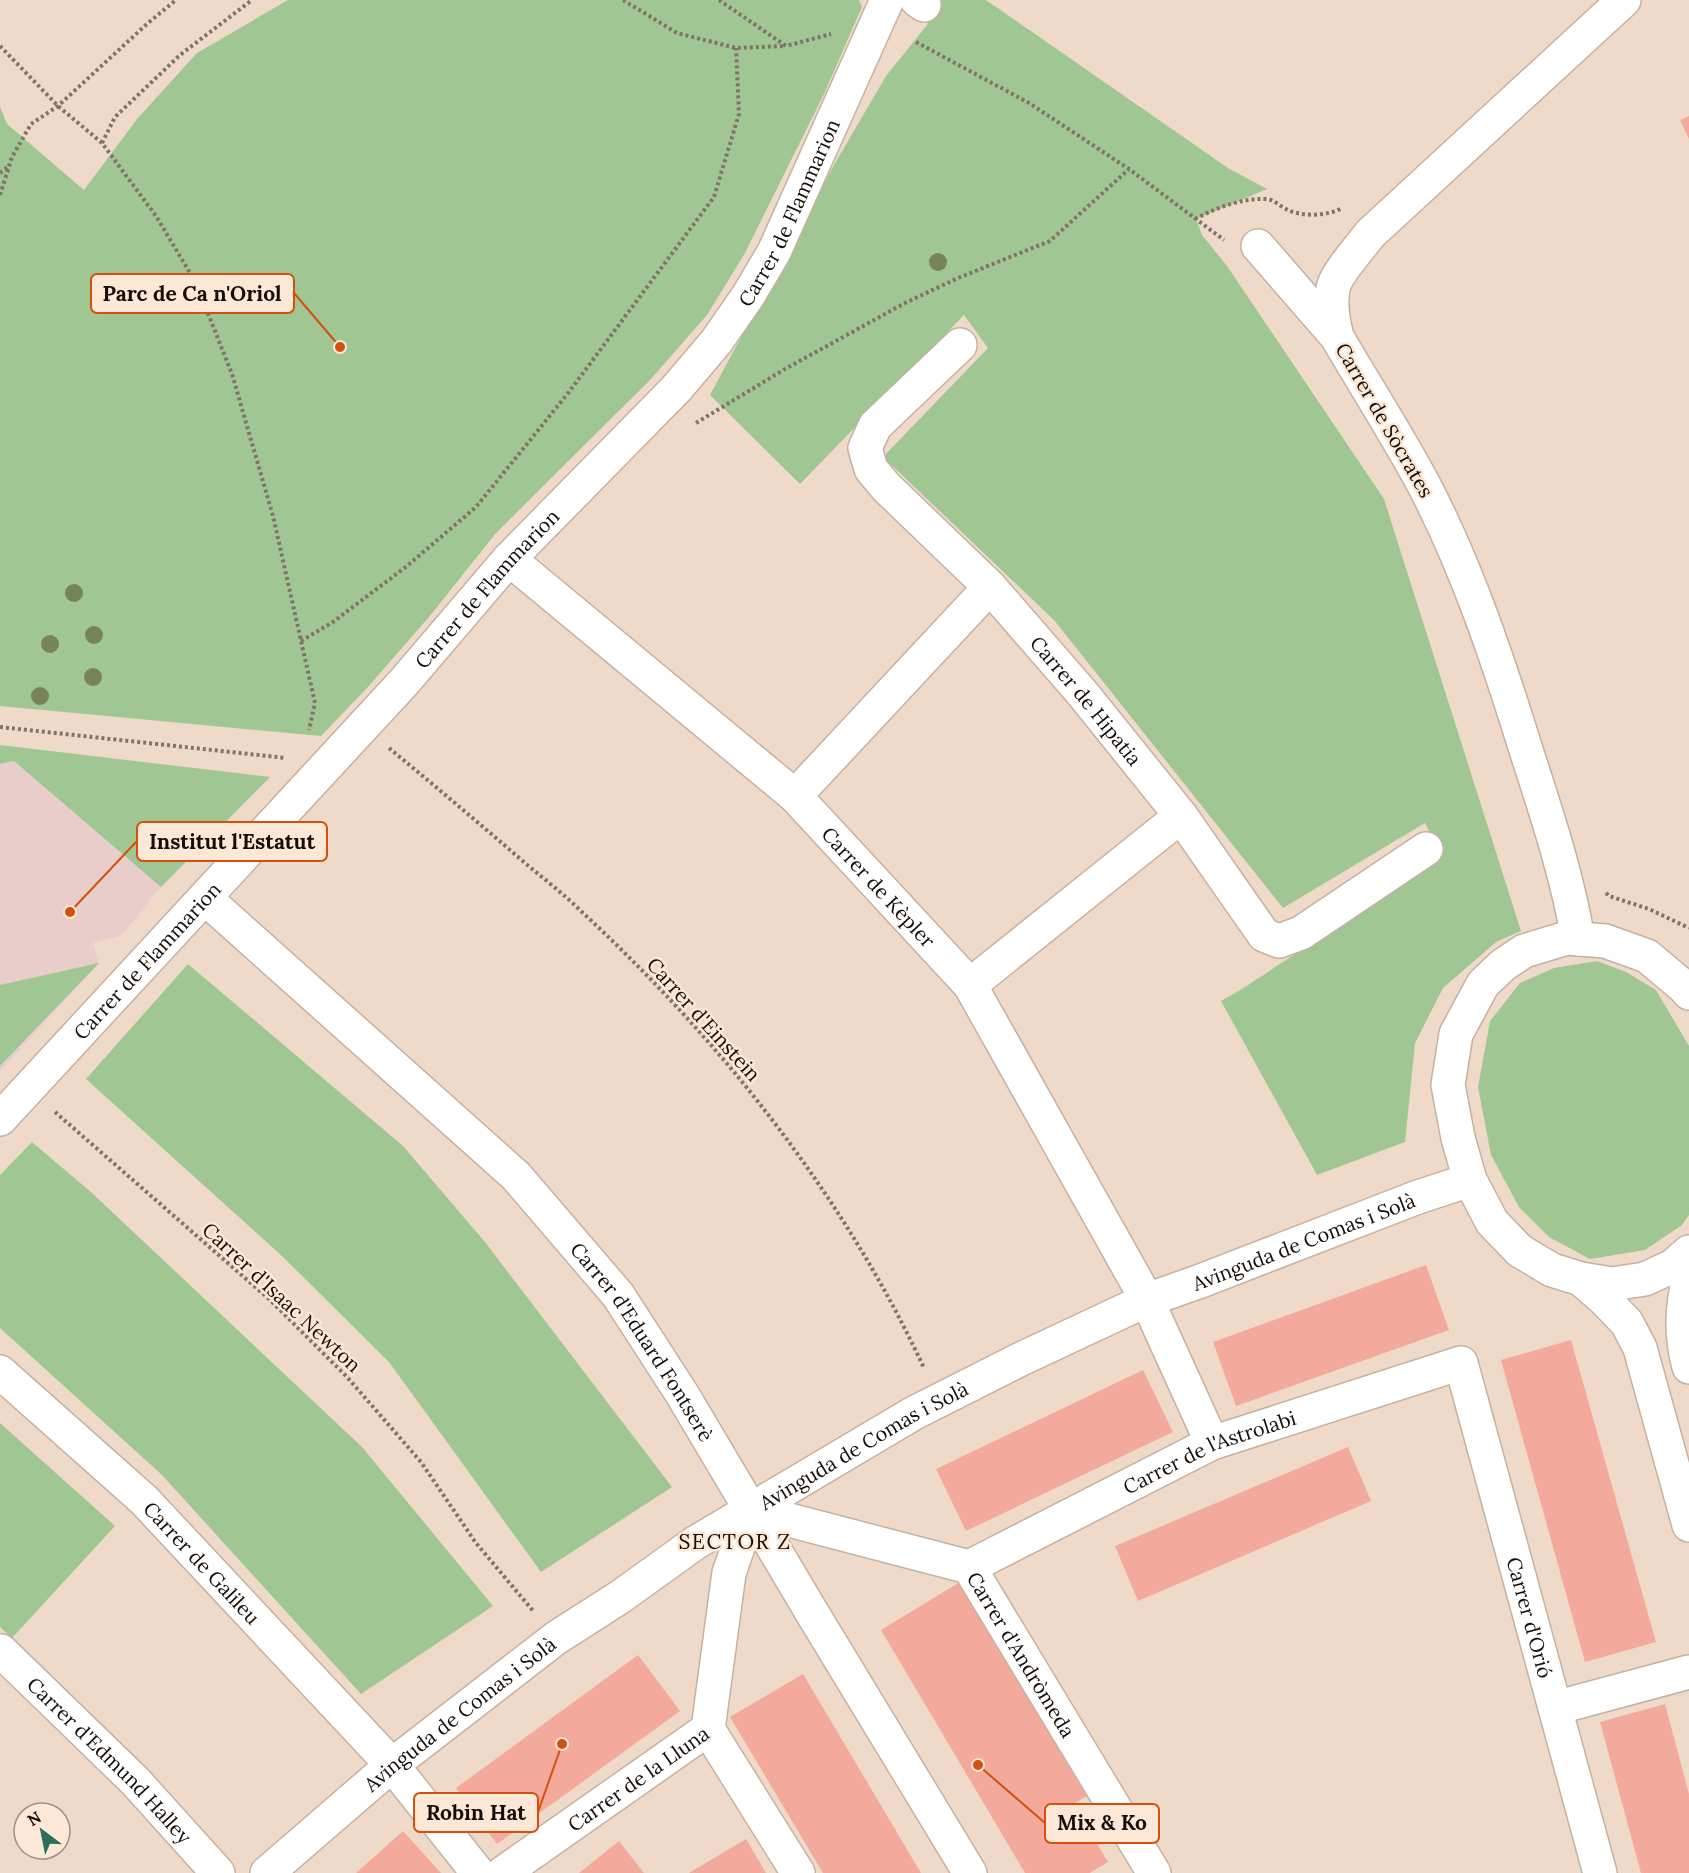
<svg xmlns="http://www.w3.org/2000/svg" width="1689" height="1873" font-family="Lora,serif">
	<rect width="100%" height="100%" fill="#efdaca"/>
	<path fill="#e8cdcb" d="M14 761 161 887 121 936 93 943 99 963 0 1071V764Z"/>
	<path fill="#a0c693" d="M288 0H859L862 7 824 94 745 253 707 315 651 379 496 533 429 617 367 688 321 736 0 706V107L7 124 84 190 137 119 197 53Z
		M936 0H986L1228 168 1267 189 1196 219 1202 235 1227 266 1384 499 1521 931 1496 942 1443 988 1415 1043 1405 1142 1317 1175 1221 1001 1242 989 1442 857 1425 823 1283 908 1054 620 883 457 988 348 964 315 800 484 710 395 834 165 886 76 927 25Z
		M0 745 270 777 161 887 14 761 0 764Z
		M1597 961 1626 972 1656 990 1689 1046V1215L1682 1225 1645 1250 1590 1259 1549 1237 1519 1207 1491 1155 1478 1087 1490 1021 1520 983 1554 968Z
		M99 963 0 1066V985Z
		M188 964 403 1146 485 1242 672 1487 541 1572 389 1362 282 1256 86 1079Z
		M32 1142 92 1193 362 1447 493 1606 361 1694 162 1475 0 1328V1175Z
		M0 1423 115 1526 12 1638 0 1627Z"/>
	<path fill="#f3a99b" d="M1689 116V139L1680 120Z
		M1426 1265 1449 1330 1236 1406 1213 1342Z
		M1571 1340 1656 1642 1585 1662 1501 1360Z
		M1143 1370 1173 1432 966 1531 936 1469Z
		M1348 1447 1371 1501 1138 1601 1115 1546Z
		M960 1582 1087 1796 1073 1804 1108 1862 1090 1873H1025L881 1630Z
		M638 1655 680 1711 497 1844 456 1788Z
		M803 1674 921 1873H823L730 1717Z
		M1665 1704 1689 1794V1873H1641L1600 1722Z
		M403 1831 441 1873H356Z
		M746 1839 766 1873H689Z
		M619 1841 644 1873H579Z"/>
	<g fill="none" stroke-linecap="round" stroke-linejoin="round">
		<defs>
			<g id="minor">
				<path d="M917 0 924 5"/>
				<path d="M1258 246 1337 337"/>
				<path id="s1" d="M960 345 875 426 865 448 871 469 886 487 990 587 1083 694 1181 816 1264 935 1279 941 1301 933 1426 849"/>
				<path id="s2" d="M509 559 795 796 970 985 1147 1300 1212 1443"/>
				<path d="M795 796 990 587"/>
				<path id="s3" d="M205 898 516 1176 618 1295 682 1394 811 1611 970 1873"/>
				<path d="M1578 939C1567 874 1546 812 1526 750 1498 660 1468 570 1425 487 1398 436 1366 387 1337 337 1333 321 1329 302 1334 285 1338 272 1361 246 1370 234L1624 0"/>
				<path d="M970 985 1181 816"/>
				<path d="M1689 993 1684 987 1647 956 1605 941 1567 938 1524 951 1503 965 1483 984 1456 1034 1448 1085 1458 1138 1470 1180 1492 1222 1520 1251 1552 1270 1581 1279 1612 1284 1645 1279 1673 1266 1689 1252"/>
				<path id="s4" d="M0 1119 404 682 509 559 676 389 716 342 748 296 774 252 887 0"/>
				<path d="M1689 1275C1682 1308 1680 1334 1689 1367"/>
				<path d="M1581 1279 1605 1300 1627 1323 1640 1348 1689 1525"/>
				<path id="s5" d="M0 1372 144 1500 392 1765 478 1873"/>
				<path id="s6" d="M969 1567 1212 1443 1461 1363 1600 1873"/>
				<path id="s7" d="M1 1651 135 1781 218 1873"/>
				<path d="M1555 1708 1689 1672"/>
				<path d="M708 1729 798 1873"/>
				<path id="s8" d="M267 1873 392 1765 556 1638 620 1597 695 1543 914 1413 1023 1358 1147 1300 1198 1282 1418 1197 1470 1180"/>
				<path id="s9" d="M503 1873 708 1729 729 1573 751 1510 969 1567 1154 1873"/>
			</g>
		</defs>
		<use href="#minor" stroke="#c6b1a1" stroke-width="36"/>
		<path stroke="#817368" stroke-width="4" stroke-dasharray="3 3" stroke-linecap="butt" d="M623 0 677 33 736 48 785 46
			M719 0 786 46 831 34
			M916 42 1029 103 1129 169 1224 240
			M0 46 58 106 102 143 156 216 196 283 232 374 273 516 315 703 309 730
			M102 143 115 117 180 55 252 0
			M0 173 9 166
			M0 195 12 157 31 124 58 106 148 23 176 0
			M1195 219C1218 207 1242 198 1267 199 1275 200 1281 207 1288 210 1303 217 1328 216 1342 208
			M696 423 785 369 905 303 958 278 1050 241 1129 169
			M301 641 333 622 407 566 476 507 569 392 714 197 739 114 736 48
			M0 727 286 758
			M389 748C435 786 480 824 525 863 544 879 565 895 583 913 722 1042 844 1196 924 1368
			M1606 893 1609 896 1649 909 1689 928
			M55 1112 269 1299 347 1377 421 1462 476 1543 534 1612"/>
		<use href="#minor" stroke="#fff" stroke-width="33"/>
	</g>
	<g fill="#77845b">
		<circle cx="938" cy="262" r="9"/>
		<circle cx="74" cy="593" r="9"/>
		<circle cx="94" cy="635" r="9"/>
		<circle cx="50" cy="644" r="9"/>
		<circle cx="93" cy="677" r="9"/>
		<circle cx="40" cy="696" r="9"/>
	</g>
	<g text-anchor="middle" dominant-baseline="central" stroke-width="5" stroke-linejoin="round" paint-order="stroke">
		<g font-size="20" fill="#140d08" stroke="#fde7d7">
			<text stroke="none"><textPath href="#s4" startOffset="1206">Carrer de Flammarion</textPath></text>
			<text transform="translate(1385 420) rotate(60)">Carrer de Sòcrates</text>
			<text stroke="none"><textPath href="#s4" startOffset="720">Carrer de Flammarion</textPath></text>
			<text stroke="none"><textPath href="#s1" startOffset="480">Carrer de Hipatia</textPath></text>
			<text stroke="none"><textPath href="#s2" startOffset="495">Carrer de Kèpler</textPath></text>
			<text stroke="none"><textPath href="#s4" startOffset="216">Carrer de Flammarion</textPath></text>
			<text transform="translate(704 1019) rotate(48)">Carrer d'Einstein</text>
			<text stroke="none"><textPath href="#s8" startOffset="1222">Avinguda de Comas i Solà</textPath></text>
			<text transform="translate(282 1297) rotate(43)">Carrer d'Isaac Newton</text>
			<text stroke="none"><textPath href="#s3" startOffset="626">Carrer d'Eduard Fontserè</textPath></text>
			<text stroke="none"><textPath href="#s8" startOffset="736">Avinguda de Comas i Solà</textPath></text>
			<text stroke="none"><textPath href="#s6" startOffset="267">Carrer de l'Astrolabi</textPath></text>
			<text stroke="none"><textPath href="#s5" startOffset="278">Carrer de Galileu</textPath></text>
			<text stroke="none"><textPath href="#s6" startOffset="798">Carrer d'Orió</textPath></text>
			<text stroke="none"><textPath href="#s9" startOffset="802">Carrer d'Andròmeda</textPath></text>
			<text stroke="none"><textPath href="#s8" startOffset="250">Avinguda de Comas i Solà</textPath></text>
			<text stroke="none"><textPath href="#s7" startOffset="154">Carrer d'Edmund Halley</textPath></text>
			<text stroke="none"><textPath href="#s9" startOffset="165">Carrer de la Lluna</textPath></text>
		</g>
		<g font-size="21" letter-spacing="1.5" fill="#140d08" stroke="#fde7d7">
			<text x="735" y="1541">SECTOR Z</text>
		</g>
	</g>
	<path fill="none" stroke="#d3510c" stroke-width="2" d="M340 347L294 293M70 912L137 841M562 1744L538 1812M978 1765L1045 1823"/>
	<g fill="#d3510c" stroke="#fde7d7" stroke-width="2">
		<circle cx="340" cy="347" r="6"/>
		<circle cx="70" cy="912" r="6"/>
		<circle cx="562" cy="1744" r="6"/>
		<circle cx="978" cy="1765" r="6"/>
	</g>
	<g fill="#fde7d7" stroke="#d3510c" stroke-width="2">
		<rect x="91" y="274" width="203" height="39" rx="6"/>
		<rect x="137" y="822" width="190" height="39" rx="6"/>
		<rect x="414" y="1793" width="124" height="39" rx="6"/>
		<rect x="1045" y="1804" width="114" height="39" rx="6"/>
	</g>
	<g font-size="21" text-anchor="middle" font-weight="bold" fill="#140d08">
		<text x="192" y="301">Parc de Ca n'Oriol</text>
		<text x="232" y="849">Institut l'Estatut</text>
		<text x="476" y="1820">Robin Hat</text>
		<text x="1102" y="1830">Mix &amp; Ko</text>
	</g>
	<g transform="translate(42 1831) rotate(328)"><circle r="28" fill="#fde7d7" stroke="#a09084" stroke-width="1.5"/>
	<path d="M0-4.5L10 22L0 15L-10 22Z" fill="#2d6e5d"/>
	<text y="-9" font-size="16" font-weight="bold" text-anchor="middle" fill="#140d08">N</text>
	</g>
</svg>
